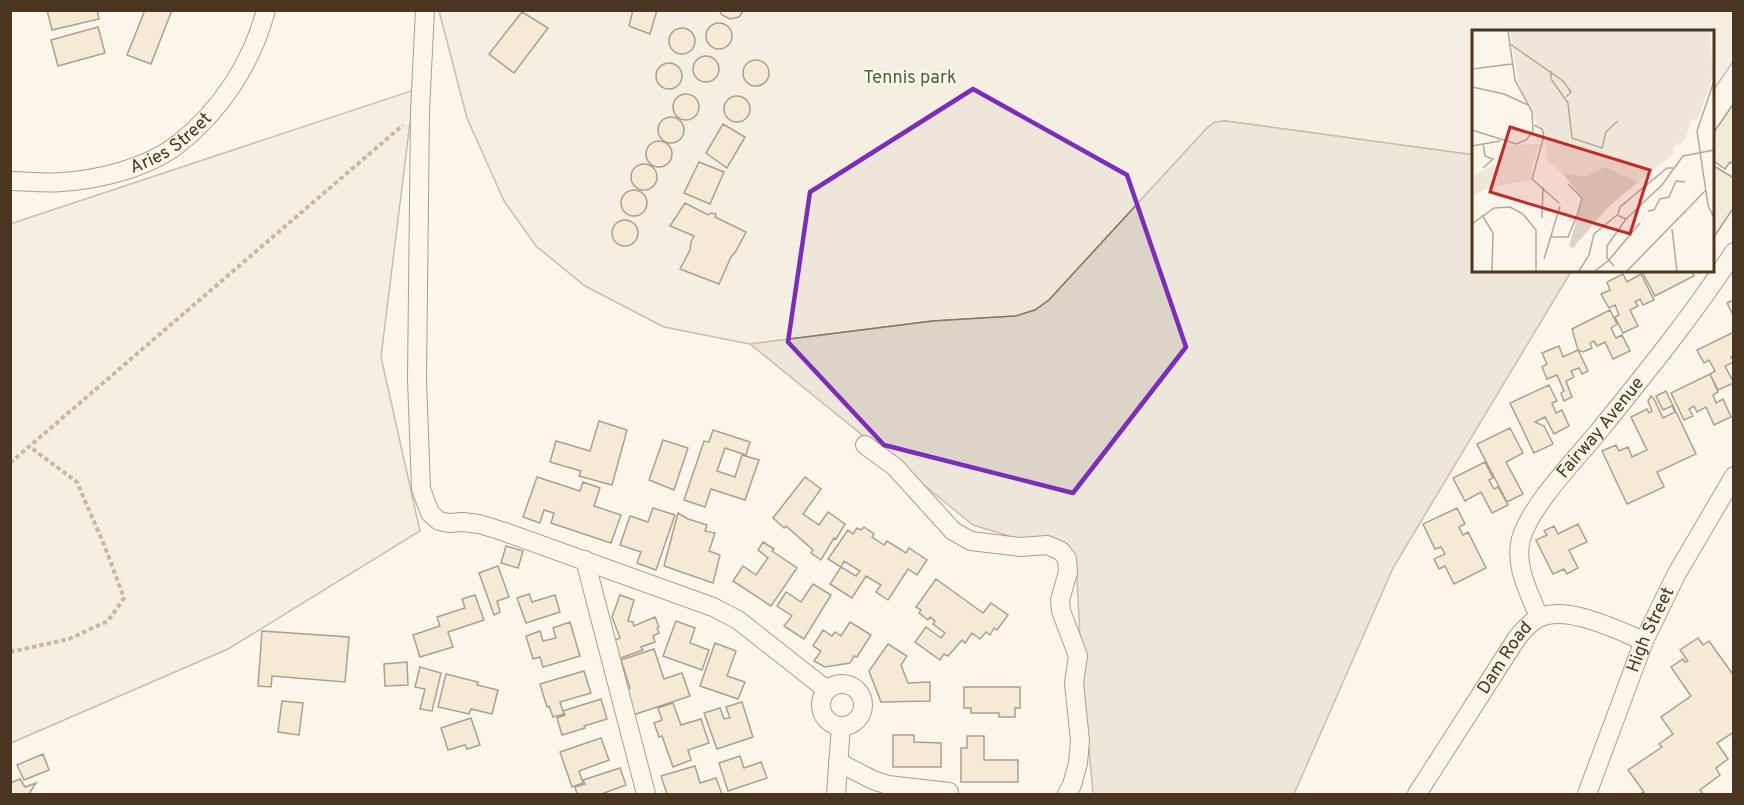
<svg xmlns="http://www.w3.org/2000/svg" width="1744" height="805" font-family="Overpass,sans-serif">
	<rect width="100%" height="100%" fill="#fbf6e9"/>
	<path fill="#ede6d9" stroke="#887966" stroke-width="1.5" d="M1733 10 1734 60 1713 91 1712 32H1474V155L1226 121 1215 122 1207 128 1049 300 1035 310 1016 316 933 321 750 344 664 327 585 286 536 246 504 201 467 118 439 11Z
		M414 90 381 357 420 531 228 649 11 743 10 224Z"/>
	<path fill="#dcd4c6" stroke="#887966" stroke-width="1.5" d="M1226 121 1474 155V270H1572L1393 568 1294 794H1093L1081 659 1076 558 1022 540 973 525 750 344 933 321 1016 316 1035 310 1049 300 1207 128 1215 122Z"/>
	<path fill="#ecdcbc" stroke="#4a3520" stroke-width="1.5" d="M47 10H97L99 19 52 30Z
		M145 10H172L151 64 127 55Z
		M633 10H657L650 34 629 26Z
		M744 10 739 17 730 19 722 15 719 10Z
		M522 12 548 28 514 73 489 54Z
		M706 36a13 13 0 1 1 26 0a13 13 0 1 1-26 0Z
		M98 27 105 53 58 66 51 40Z
		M669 41a13 13 0 1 1 26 0a13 13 0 1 1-26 0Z
		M693 69a13 13 0 1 1 26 0a13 13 0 1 1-26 0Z
		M743 73a13 13 0 1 1 26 0a13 13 0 1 1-26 0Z
		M656 76a13 13 0 1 1 26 0a13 13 0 1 1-26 0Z
		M673 107a13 13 0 1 1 26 0a13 13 0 1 1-26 0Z
		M724 109a13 13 0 1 1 26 0a13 13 0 1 1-26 0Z
		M1734 103V164L1730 162 1725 169 1712 160V135Z
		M658 130a13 13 0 1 1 26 0a13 13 0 1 1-26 0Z
		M723 124 745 137 727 168 706 153Z
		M646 154a13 13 0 1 1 26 0a13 13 0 1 1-26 0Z
		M699 162 724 172 710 204 684 193Z
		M631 177a13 13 0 1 1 26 0a13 13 0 1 1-26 0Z
		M1712 165 1734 178V207L1712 240Z
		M621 203a13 13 0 1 1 26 0a13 13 0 1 1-26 0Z
		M685 203 708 215 711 213 716 214 715 217 746 232 736 251 731 257 719 284 680 269 690 250 691 242 694 236 670 226Z
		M612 233a13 13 0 1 1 26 0a13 13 0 1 1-26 0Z
		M1641 270H1691L1694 276 1655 296Z
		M1623 274 1627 282 1641 274 1654 300 1643 305 1640 299 1635 302 1638 306 1630 310 1638 326 1623 333 1615 317 1619 315 1615 305 1609 308 1601 294 1610 290 1607 282Z
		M1734 300V317L1727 303Z
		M1610 310 1617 324 1611 328 1616 338 1622 335 1630 351 1613 359 1605 342 1597 346 1594 341 1590 343 1592 348 1583 352 1578 350 1572 329Z
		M1734 332V356L1731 357 1734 362 1725 366 1734 383 1718 390 1710 374 1715 371 1709 360 1704 363 1697 350Z
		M1559 346 1563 357 1578 350 1588 371 1582 374 1579 368 1571 371 1574 377 1566 381 1572 397 1564 401 1561 393 1564 391 1557 375 1547 379 1542 367 1547 364 1542 353Z
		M1710 374 1718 392 1713 395 1716 403 1723 399 1731 417 1714 425 1706 407 1697 412 1694 406 1689 409 1693 416 1684 420 1671 393Z
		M1549 385 1557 401 1552 403 1556 413 1562 410 1569 426 1554 434 1545 417 1535 422 1544 426 1553 444 1534 453 1510 403Z
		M1666 391 1696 454 1657 472 1664 487 1627 504 1602 451 1616 445 1619 451 1628 447 1632 457 1647 450 1631 417 1647 409 1649 413 1652 411 1648 401 1651 396 1654 399 1663 418 1675 412 1672 406 1663 410 1656 396Z
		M599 421 627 430 612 485 579 476 581 471 550 462 556 441 590 451Z
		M1510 428 1523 453 1506 462 1523 494 1507 502 1477 444Z
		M713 430 750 442 746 455 725 448 717 471 735 477 742 455 759 460 745 500 711 489 705 507 684 500 704 441 709 442Z
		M663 440 688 448 674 490 649 480Z
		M1485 462 1493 478 1489 480 1494 489 1498 487 1508 505 1492 513 1481 492 1465 501 1453 478Z
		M537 477 580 491 583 482 600 488 594 506 621 515 611 543 551 523 554 513 544 510 540 523 523 517Z
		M805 477 821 489 803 514 819 525 828 512 845 524 836 539 834 538 821 560 811 553 813 550 786 526 784 528 773 518Z
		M653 508 675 515 656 570 637 563 641 552 620 545 630 516 648 522Z
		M1457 508 1465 524 1459 527 1463 535 1468 532 1486 568 1454 584 1445 566 1439 569 1434 559 1445 554 1441 547 1435 549 1423 524Z
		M678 513 688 519 707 525 705 531 715 533 709 551 720 555 713 583 664 566Z
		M1578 524 1587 542 1569 550 1578 568 1567 574 1564 569 1553 574 1536 540 1547 535 1544 531 1554 526 1558 534Z
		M864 527 874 534 872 537 884 545 887 541 906 553 909 548 927 560 917 575 908 569 888 600 876 592 881 585 866 576 852 598 830 584 841 567 856 576 860 571 844 561 841 567 828 559 848 530 853 534 857 528 861 530Z
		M763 542 774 549 772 551 797 568 771 606 733 581 743 566 756 575 768 558 758 550Z
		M506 546 523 551 518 568 501 563Z
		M498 566 509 597 497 601 500 612 494 615 479 573Z
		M936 579 983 613 991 603 1008 615 997 630 994 628 990 635 986 632 980 639 972 633 965 643 962 640 948 656 944 654 940 660 915 642 926 627 941 638 945 633 933 624 935 621 930 617 928 620 919 613 921 610 916 607Z
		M813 584 831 595 804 639 784 626 792 616 777 606 786 592 801 602Z
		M529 594 532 602 555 595 560 612 526 623 517 598Z
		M475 595 484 620 448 632 453 647 420 657 413 635 440 626 437 617 465 608 462 599Z
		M620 595 634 600 628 621 633 622 634 626 655 617 659 627 657 628 659 633 653 636 655 642 641 647 643 650 618 659 612 641 620 638 612 617Z
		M676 621 695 628 690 643 709 650 702 670 663 656Z
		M570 622 580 656 543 667 540 657 533 659 526 636 540 631 543 641 556 638 553 628Z
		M850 622 871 635 857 657 854 656 850 663 825 667 814 661 821 651 813 646 823 630 832 636 835 632 841 636Z
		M262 631 349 637 345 682 272 676 271 687 258 686Z
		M1698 638 1703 645 1709 641 1734 676V732L1717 743 1728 759 1716 768 1720 775 1700 790 1703 794H1640L1644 792 1628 770 1662 747 1659 744 1673 734 1661 717 1691 696 1671 667 1683 659 1685 662 1688 661 1680 650Z
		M715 643 736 651 727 676 745 682 738 699 700 686Z
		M888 644 907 656 901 665 908 683 930 682V701L881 702 869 671Z
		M654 649 664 679 682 673 690 696 633 715 624 690 630 688 621 660Z
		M407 662 408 685 385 686 384 664Z
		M420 667 441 673 432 711 420 709 425 689 415 687Z
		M584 671 591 693 560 702 564 714 553 717 549 706 547 707 540 684Z
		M446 674 478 682 477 685 498 690 492 714 471 709 469 714 438 707Z
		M964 687H1020V708H1015V717H999V713H971V708H964Z
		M601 699 607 719 584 726 585 728 562 735 557 718 565 715 563 711Z
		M282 701 303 703 299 735 278 732Z
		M742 702 753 737 717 749 704 713 720 708 724 719 730 718 726 707Z
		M673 703 681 725 701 719 709 743 688 750 691 760 673 767 662 736 659 737 654 723 662 720 658 708Z
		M471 718 480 745 467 749 465 745 448 750 441 728Z
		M893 735H914V742L941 743V767H893Z
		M967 736H984V760H1018V782H961V748H967Z
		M601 738 609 760 579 771 583 783 572 787 560 752Z
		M43 754 49 770 24 780 17 765Z
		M740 756 744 768 761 762 767 778 728 791 719 763Z
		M695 766 700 783 716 778 722 794H667L661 776Z
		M620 768 626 785 604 793V794H577L575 787 585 784 583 780Z
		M20 779 25 787 36 783 29 794H10V783Z"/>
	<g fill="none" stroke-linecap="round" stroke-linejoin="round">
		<defs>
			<g id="minor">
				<path d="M425 10 420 111 417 379 421 489 430 513 439 521 449 523 463 522 479 524 502 531 713 607 738 620 827 690"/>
				<path id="s1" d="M10 181C27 181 44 184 61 182 98 180 147 168 177 145 220 112 252 63 266 10"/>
				<path d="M865 445 895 467 953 531 971 541 1020 547 1047 545 1061 551 1067 559 1068 572 1060 600 1061 611 1078 656 1074 683 1080 741 1078 763 1072 785 1067 794"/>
				<path d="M585 560 646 794"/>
				<path id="s2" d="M1539 617C1529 592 1514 566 1521 539 1530 506 1576 459 1599 431 1646 373 1693 315 1734 252"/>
				<circle cx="842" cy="705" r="21"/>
				<path d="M838 762 873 780 888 785 949 792"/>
				<path d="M836 794 841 726"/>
				<path id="s3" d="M1417 794 1517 638C1523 631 1529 623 1537 619 1564 603 1617 630 1644 641"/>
				<path id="s4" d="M1587 794 1644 641 1676 575 1734 476"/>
			</g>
		</defs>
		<use href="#minor" stroke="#4a3520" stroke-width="20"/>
		<path stroke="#7f6f5c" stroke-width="4" stroke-dasharray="4.5 3" stroke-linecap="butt" d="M10 463 403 125
			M10 652 69 639 108 621 124 598 105 547 77 482 30 447"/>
		<use href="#minor" stroke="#fbf6e9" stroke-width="18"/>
	</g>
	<path d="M0 0H1744V805H0ZM973 89 1127 175 1186 347 1073 493 884 445 788 342 810 192Z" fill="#fbf6e9" fill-opacity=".55" fill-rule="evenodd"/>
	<path fill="none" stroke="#7b2cbf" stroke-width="4.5" stroke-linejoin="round" d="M973 89 1127 175 1186 347 1073 493 884 445 788 342 810 192Z"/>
	<g text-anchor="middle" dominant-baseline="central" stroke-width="4.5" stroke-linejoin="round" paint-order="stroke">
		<g font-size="18" fill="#436837" stroke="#fbf6e9">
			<text x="910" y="78">Tennis park</text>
		</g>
		<g font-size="18" fill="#4a3520" stroke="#fbf6e9">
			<text stroke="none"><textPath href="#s1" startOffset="170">Aries Street</textPath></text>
			<text stroke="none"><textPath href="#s2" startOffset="219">Fairway Avenue</textPath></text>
			<text stroke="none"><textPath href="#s4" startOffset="176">High Street</textPath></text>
			<text stroke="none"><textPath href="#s3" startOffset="162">Dam Road</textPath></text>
		</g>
	</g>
	<g transform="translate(1472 30)">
		<rect width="242" height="242" fill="#fbf6e9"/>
		<path d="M38 1H238L241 45 226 89 220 90 212 111 201 117 203 123 166 152 133 137 113 147 90 143 75 130 72 100 64 94 46 51ZM69 114 60 135 59 150 15 158 0 166V146L25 134 31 115Z" fill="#ede6d9"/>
		<path d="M133 137 166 152 136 177 101 218 97 216 111 168 90 143 113 147Z" fill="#dcd4c6"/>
		<path fill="none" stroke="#b4a999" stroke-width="1.5" d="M38 14 91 51 99 62 94 67M0 39 40 34M79 41V49L96 73 100 108 130 118 134 102 146 91M242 51 225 101 236 175 242 188M0 57 32 64 56 75M62 95 70 99 72 106 60 149 87 173M0 100 44 114 54 110 61 101 60 82 43 50 36 1M11 113 13 126 21 129 11 138M0 116 28 111M176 181 182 180 188 169 197 167 204 151 213 152M146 184 148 177 195 138H201M10 185 21 203 20 241M70 188 71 157M0 194 22 178 38 177 51 184 64 200V241M200 199 205 241M79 207H96L106 183 110 168 96 154M72 229 88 176M142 236 135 228V216L154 189 190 155 211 126 242 120M107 241 117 225 122 204 145 185 154 189M123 241 137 230 168 193M155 241 233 161"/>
		<path fill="#c62828" fill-opacity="0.15" stroke="#c62828" stroke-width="3" d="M38 97 178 140 158 204 18 162Z"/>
		<rect width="242" height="242" fill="none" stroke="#4a3520" stroke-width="3"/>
	</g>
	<rect width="1744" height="805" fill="none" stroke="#4a3520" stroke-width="24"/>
</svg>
